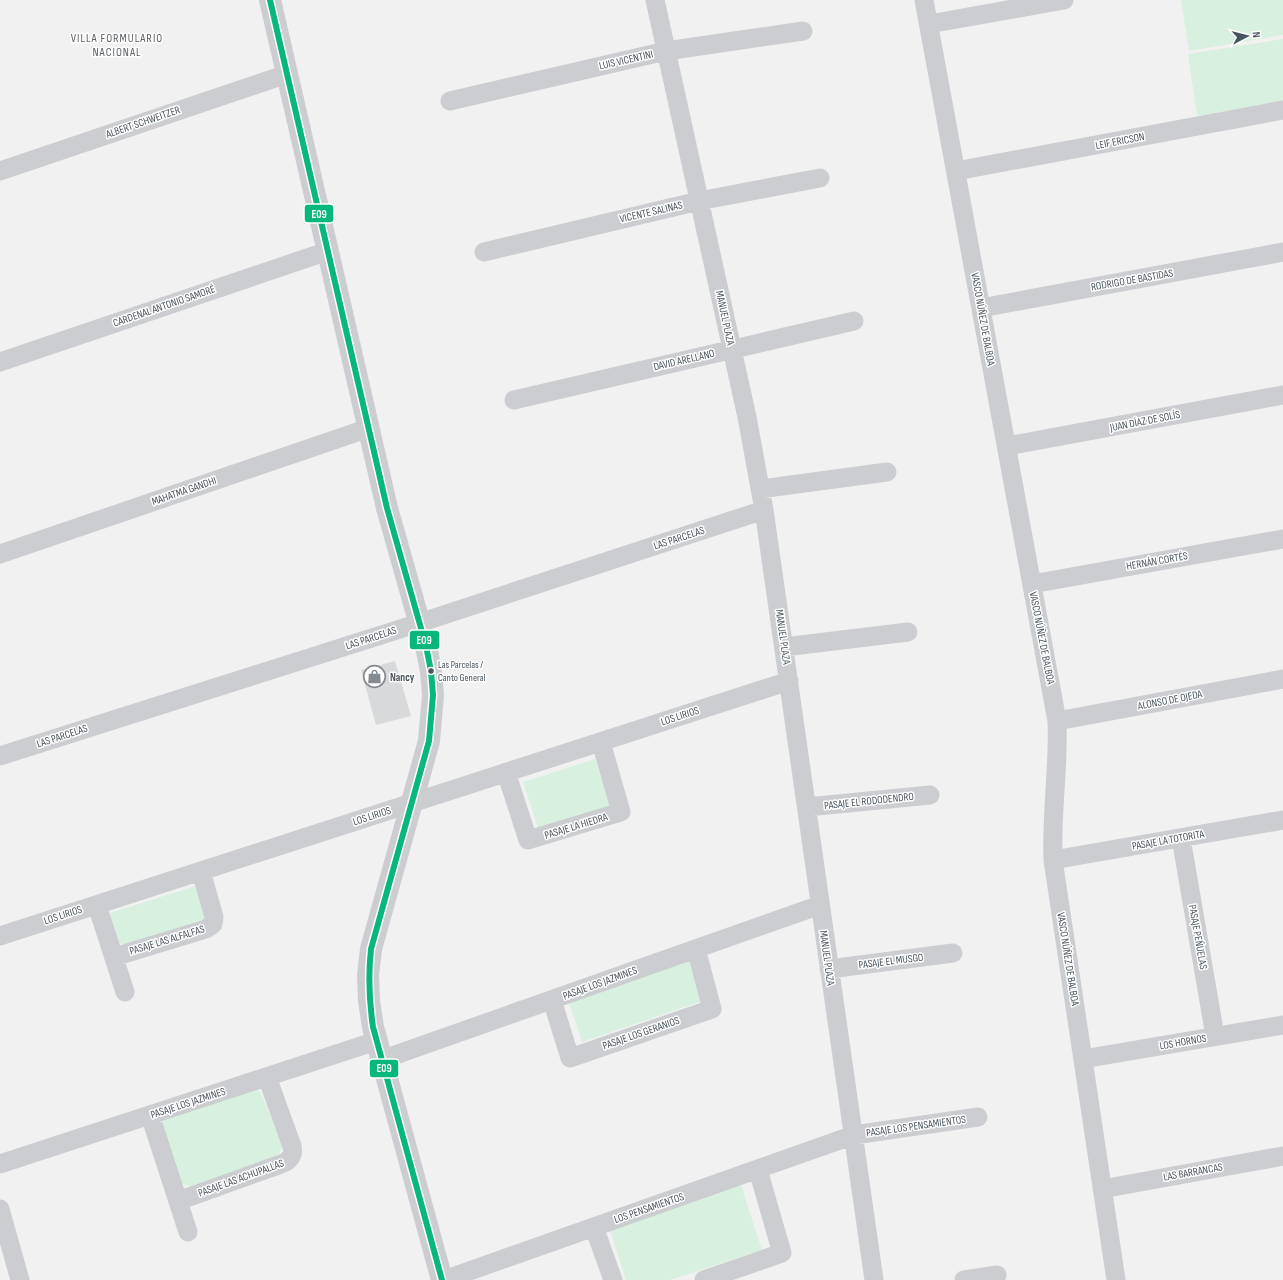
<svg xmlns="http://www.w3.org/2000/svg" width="1283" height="1280" font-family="'Sofia Sans Condensed',sans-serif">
	<rect width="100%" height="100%" fill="#f2f1f1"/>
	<path fill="#d7f0df" d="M1181 0H1283V35L1189 51Z
		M1283 39V102L1197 116 1188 54Z
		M595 759 611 806 539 830 523 782Z
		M199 885 208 915 203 923 125 947 119 942 110 913Z
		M688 959 702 1001 582 1042 568 999Z
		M248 1084 259 1090 283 1144 279 1154 194 1187 178 1183 160 1114Z
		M741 1185 762 1250 670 1280H626L609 1227Z"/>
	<path fill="#d8d9da" d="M395 661 411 716 376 725 361 670Z"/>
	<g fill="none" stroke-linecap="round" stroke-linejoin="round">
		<path stroke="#cbcdd0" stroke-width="19" d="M655 0 747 417 764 510 874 1280
			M924 0 1057 721C1059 767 1051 813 1053 860L1116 1280
			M929 24 1064 0
			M450 101 666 51 803 31
			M0 171 287 74
			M956 171 1283 110
			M484 252 699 201 820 178
			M981 308 1283 252
			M0 362 328 251
			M514 400 854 321
			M1007 446 1283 395
			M760 489 887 472
			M0 554 369 428
			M1032 584 1283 539
			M784 647 908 632
			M1057 721 1283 679
			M0 756 419 623 764 510
			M506 772 528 840 621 812 601 742
			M807 807 930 795
			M1181 838 1215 1036
			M1053 860 1283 820
			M97 905 125 992
			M0 936 789 681
			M114 957 206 929 213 924 214 917 201 871
			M829 969 953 953
			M552 1000 570 1058 712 1009 696 949
			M1083 1059 1283 1025
			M381 1060 820 905
			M150 1115 188 1232
			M0 1164 376 1041
			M1102 1189 1283 1156
			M178 1201 281 1164C290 1161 294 1155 292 1146L267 1077
			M0 1209 20 1280
			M594 1227 613 1280
			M444 1280 854 1135 978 1117
			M704 1280 782 1253 758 1170
			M964 1280 997 1275"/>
		<path stroke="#cbcdd0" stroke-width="22" d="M270 0 387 508 426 646 431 671 433 695 429 741 371 949 368 975 369 1001 373 1027 442 1280"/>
		<defs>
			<path id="bus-1" d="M270 0 387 508 426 646 431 671 433 695 429 741 371 949C368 976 369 1000 373 1027L442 1280"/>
		</defs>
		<use href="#bus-1" stroke="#fff" stroke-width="9"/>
		<use href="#bus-1" stroke="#07b77c" stroke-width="6"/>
	</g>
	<defs>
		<symbol id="shop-ring" viewBox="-11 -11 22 22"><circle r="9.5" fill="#fff" stroke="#848c91" stroke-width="1.5"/><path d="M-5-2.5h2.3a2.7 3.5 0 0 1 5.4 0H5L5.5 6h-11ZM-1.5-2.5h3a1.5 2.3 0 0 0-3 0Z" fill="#848c91"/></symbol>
	</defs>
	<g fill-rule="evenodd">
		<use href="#shop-ring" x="362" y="664" width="25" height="25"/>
	</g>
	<circle fill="#49555e" stroke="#fff" stroke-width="1.5" cx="431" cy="671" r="3.5"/>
	<g text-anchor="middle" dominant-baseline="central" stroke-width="3" stroke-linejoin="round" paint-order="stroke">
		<g font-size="10" fill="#49555e" stroke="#fff" text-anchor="start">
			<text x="438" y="665">Las Parcelas /<tspan x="438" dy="13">Canto General</tspan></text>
		</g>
		<g font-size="11" fill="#49555e" stroke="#fff">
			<text transform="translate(626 60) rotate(-13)">LUIS VICENTINI</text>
			<text transform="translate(143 122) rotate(-19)">ALBERT SCHWEITZER</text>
			<text transform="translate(1120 141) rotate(-11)">LEIF ERICSON</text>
			<text transform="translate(651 212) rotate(-13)">VICENTE SALINAS</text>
			<text transform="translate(1132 280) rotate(-10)">RODRIGO DE BASTIDAS</text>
			<text transform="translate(164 306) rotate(-19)">CARDENAL ANTONIO SAMORÉ</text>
			<text transform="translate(725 318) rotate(78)">MANUEL PLAZA</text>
			<text transform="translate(983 319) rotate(80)">VASCO NÚÑEZ DE BALBOA</text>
			<text transform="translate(684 360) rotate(-13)">DAVID ARELLANO</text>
			<text transform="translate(1145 421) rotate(-11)">JUAN DÍAZ DE SOLÍS</text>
			<text transform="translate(184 491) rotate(-19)">MAHATMA GANDHI</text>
			<text transform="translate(679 538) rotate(-18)">LAS PARCELAS</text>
			<text transform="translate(1157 561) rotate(-10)">HERNÁN CORTÉS</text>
			<text transform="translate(783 637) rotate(82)">MANUEL PLAZA</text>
			<text transform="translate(371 638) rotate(-18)">LAS PARCELAS</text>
			<text transform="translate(1042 638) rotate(79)">VASCO NÚÑEZ DE BALBOA</text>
			<text transform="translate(1170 700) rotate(-11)">ALONSO DE OJEDA</text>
			<text transform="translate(680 716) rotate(-18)">LOS LIRIOS</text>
			<text transform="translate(62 736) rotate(-18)">LAS PARCELAS</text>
			<text transform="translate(869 801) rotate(-6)">PASAJE EL RODODENDRO</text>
			<text transform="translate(372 816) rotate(-18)">LOS LIRIOS</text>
			<text transform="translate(576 826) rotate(-17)">PASAJE LA HIEDRA</text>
			<text transform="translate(1168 840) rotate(-10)">PASAJE LA TOTORITA</text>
			<text transform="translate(63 915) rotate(-18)">LOS LIRIOS</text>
			<text transform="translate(1198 937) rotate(80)">PASAJE PEÑUELAS</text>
			<text transform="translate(167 940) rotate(-17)">PASAJE LAS ALFALFAS</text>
			<text transform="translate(827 958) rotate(82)">MANUEL PLAZA</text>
			<text transform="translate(1068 959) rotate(81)">VASCO NÚÑEZ DE BALBOA</text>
			<text transform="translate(891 961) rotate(-7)">PASAJE EL MUSGO</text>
			<text transform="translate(600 983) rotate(-20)">PASAJE LOS JAZMINES</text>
			<text transform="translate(641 1033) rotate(-19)">PASAJE LOS GERANIOS</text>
			<text transform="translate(1183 1042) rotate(-10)">LOS HORNOS</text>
			<text transform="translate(188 1103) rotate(-18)">PASAJE LOS JAZMINES</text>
			<text transform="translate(916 1126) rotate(-8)">PASAJE LOS PENSAMIENTOS</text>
			<text transform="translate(1193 1172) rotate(-10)">LAS BARRANCAS</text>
			<text transform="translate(241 1178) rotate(-20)">PASAJE LAS ACHUPALLAS</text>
			<text transform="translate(649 1208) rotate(-19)">LOS PENSAMIENTOS</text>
		</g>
		<g font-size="11" font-weight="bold" fill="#49555e" stroke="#fff" text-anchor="start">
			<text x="390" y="677">Nancy</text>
		</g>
		<g font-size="12" letter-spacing="1" fill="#5d6165" stroke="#fff">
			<text x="117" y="38">VILLA FORMULARIO<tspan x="117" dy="14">NACIONAL</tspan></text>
		</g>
	</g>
	<g stroke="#fff" stroke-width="1.5">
		<rect x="304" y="204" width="30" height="19" rx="4" fill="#07b77c"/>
		<rect x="409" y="630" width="31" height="20" rx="4" fill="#07b77c"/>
		<rect x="369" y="1059" width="30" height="19" rx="4" fill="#07b77c"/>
	</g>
	<g font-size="11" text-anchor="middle" font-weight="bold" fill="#fff">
		<text x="319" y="218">E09</text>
		<text x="424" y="644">E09</text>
		<text x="384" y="1072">E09</text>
	</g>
	<g transform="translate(1247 36) rotate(83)" stroke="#ffffff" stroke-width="3" paint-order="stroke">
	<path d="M0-3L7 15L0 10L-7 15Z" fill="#49555e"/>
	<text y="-6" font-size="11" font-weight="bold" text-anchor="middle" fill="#49555e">N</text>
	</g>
</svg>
